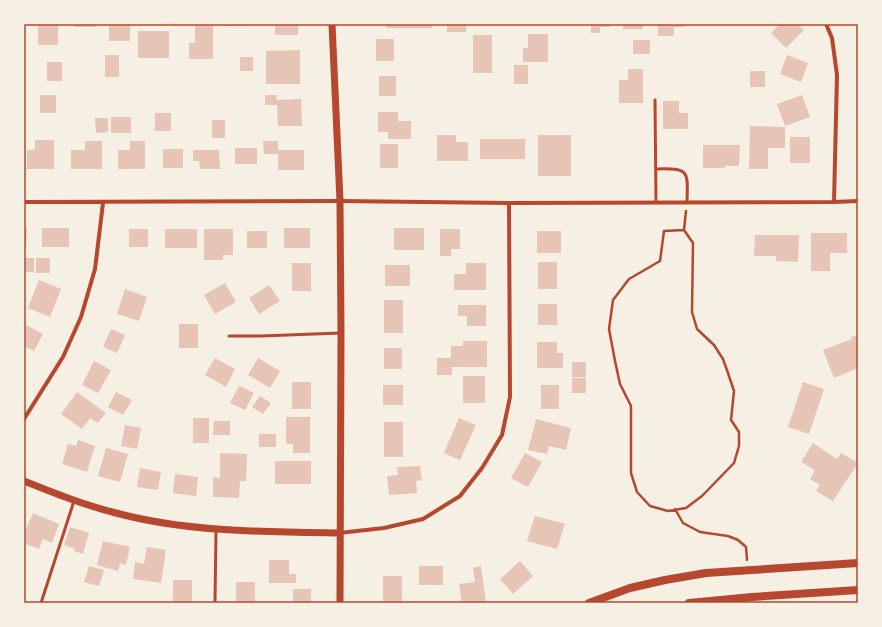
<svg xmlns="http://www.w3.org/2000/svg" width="882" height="627" font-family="Roboto,sans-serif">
	<rect width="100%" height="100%" fill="#f6efe4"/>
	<path fill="#e6c5b7" d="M38 24H58V45H38Z
		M74 24H96V27H74Z
		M109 24H130V41H109Z
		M195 24H213V59H189V43H195Z
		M226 24H246V26H226Z
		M298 24V35H275V25Z
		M386 24H432V28H386Z
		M447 24H466V32H447Z
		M591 24H610V27H600V33H591Z
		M623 24H643V29H623Z
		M658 24H685V27H674V36H658Z
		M780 24H797L804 30 786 48 771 33Z
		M138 31H169V58H138Z
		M528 34H548V62H523V48H528Z
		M473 35H492V73H473Z
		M376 39H394V61H376Z
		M633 40H650V54H633Z
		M300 50V84H266V51Z
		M105 55H119V77H105Z
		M787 55 808 63 801 82 780 74Z
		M240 57H253V71H240Z
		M47 62H62V81H47Z
		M514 65H528V84H514Z
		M628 69H643V103H619V80H628Z
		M750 71H765V87H750Z
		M379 76H396V96H379Z
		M40 95H56V113H40Z
		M265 95H276L277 100 301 99 302 126H278L277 105H265Z
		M802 95 810 117 785 126 777 104Z
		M663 101H679V113H688V129H663Z
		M378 112H398V121H411V139H388V132H378Z
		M155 113H171V131H155Z
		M111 117H131V133H111Z
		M95 118H108V132L96 133Z
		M212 120H225V138H212Z
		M750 126 785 127V148H768V169H749Z
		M437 135H456V142H468V161H437Z
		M538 135H571V176H538Z
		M790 137H810V163H790Z
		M480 139H525V159H480Z
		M35 140H54V169H27V150H35Z
		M85 141H102V169H71V150H85Z
		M130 141H145V169H118V150H130Z
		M263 141H278V150H304V170H278V154H264Z
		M380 144H398V168H380Z
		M703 145H740L739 166H725V168H703Z
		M235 148H257V164H235Z
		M163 149H183V168H163Z
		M193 150H219L220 169H200L199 161H193Z
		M42 228H69V247H42Z
		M284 228H310V248H284Z
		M394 228H424V250H394Z
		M24 229H27L26 248H24Z
		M129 229H148V247H129Z
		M165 229H197V248H165Z
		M204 229H233V255H223V260H204Z
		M440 229H460V249H451V256H440Z
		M247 231H267V248H247Z
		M537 231H561V253H537Z
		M811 233H847V253H830V271H811Z
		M755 235H799L798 262 776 261V256H754Z
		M24 258H34V272H24Z
		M36 258H50V273H36Z
		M538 262H557V289H538Z
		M292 263H311V291H292Z
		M466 263H486V290H454V274H466Z
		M385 265H410V286H385Z
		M39 280 61 289 50 317 28 308Z
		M225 283 236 302 215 314 204 295Z
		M269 285 280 301 259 314 249 298Z
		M125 289 147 297 139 321 117 314Z
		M384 300H403V333H384Z
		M538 304H557V325H538Z
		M458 305H486V326H467V316H458Z
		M24 324 43 334 34 351 24 346Z
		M179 324H198V348H179Z
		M111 329 125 335 117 353 103 347Z
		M858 335V368L834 378 823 350 852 339 851 337Z
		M463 341H487V367H452V375H437V358H451V346H463Z
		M537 342H557V353H563V368H537Z
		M384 348H402V369H384Z
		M215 358 235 369 226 387 205 375Z
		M258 358 280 371 270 388 248 375Z
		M94 361 111 370 98 393 82 385Z
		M572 362H586V377H572Z
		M463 376H485V403H463Z
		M572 378H586V393H572Z
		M292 382H311V409H292Z
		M803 382 824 389 809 434 788 427Z
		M383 385H403V405H383Z
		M541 385H559V409H541Z
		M239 386 254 393 245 410 230 403Z
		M77 392 106 413 98 423 90 418 82 429 61 414Z
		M116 392 132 400 123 415 108 407Z
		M260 396 271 403 263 414 252 407Z
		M286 417H310V453H293V444H286Z
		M193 418H209V443H193Z
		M459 418 476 425 460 460 444 453Z
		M536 419 571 428 566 450 549 446 547 454 528 450Z
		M214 421H230V435H213Z
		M384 422H403V457H384Z
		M125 425 141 428 137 449 121 446Z
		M259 434H276V447H259Z
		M78 440 95 446 87 472 62 464 68 444 76 446Z
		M813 443 837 459 841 453 858 463 833 501 816 491 820 485 810 479 815 470 801 462Z
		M106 448 128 454 120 482 98 476Z
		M220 453 247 454 246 481H240L239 498 213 497V477L220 478Z
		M525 453 542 462 528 487 511 478Z
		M275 461H311V484H275Z
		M420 466 422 480 416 481 417 493 389 495 387 476 398 475 397 467Z
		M140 468 161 472 158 490 137 487Z
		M175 474 198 477 196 496 173 493Z
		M33 513 59 524 52 543 43 539 39 549 24 543V534Z
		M535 516 565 524 557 549 527 541Z
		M70 527 89 533 83 554 74 551 75 549 64 545Z
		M103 541 130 547 126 565 120 563 118 571 97 565Z
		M147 547 166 550 161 583 133 579 135 562 144 564Z
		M269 560H289V574H296V583H269Z
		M520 561 533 576 513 594 500 579Z
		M89 566 104 570 99 586 84 582Z
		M419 566H443V585H419Z
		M481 566 486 603H462L459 584 475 582 473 568Z
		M383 576H402V603H383Z
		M173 580H192V603H173Z
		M236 582H255V603H236Z
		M293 589H311V603H293Z"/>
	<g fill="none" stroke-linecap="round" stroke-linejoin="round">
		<path stroke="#b5482f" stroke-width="2.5" d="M684 230 664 231 660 261 629 279 613 300 609 329 615 361 620 384 631 406V473L637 492 650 506 668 511 686 508 702 496 734 463 739 446V432L731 420 734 391 728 373 723 359 714 345 697 329 692 312 693 243 684 230 686 211
			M675 509 683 523 700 532 728 536 738 540 746 547 747 560"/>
		<path stroke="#b5482f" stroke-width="3" d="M655 100 656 202
			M656 169C689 168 688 170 687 202
			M229 336H261L341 333
			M41 603 74 501
			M215 603 216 530"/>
		<path stroke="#b5482f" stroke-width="4" d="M826 24 832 38 837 75 834 202
			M24 202 340 201 509 203 834 202 858 201
			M24 419 63 357 81 317 95 269 103 203
			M339 533 384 528 423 519 460 496 482 468 502 435 510 397 509 203"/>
		<path stroke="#b5482f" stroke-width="7" d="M332 24 340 201 341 333 340 603
			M24 481C54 493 84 505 116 513 186 532 266 532 339 533"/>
		<path stroke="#b5482f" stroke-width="8" d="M589 603 630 588 665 580 706 573 858 563
			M689 603 752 597 858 590"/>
	</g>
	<rect width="882" height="627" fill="none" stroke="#f6efe4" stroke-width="50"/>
	<rect x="25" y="25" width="832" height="577" fill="none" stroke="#b5482f" stroke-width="1.5"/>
</svg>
